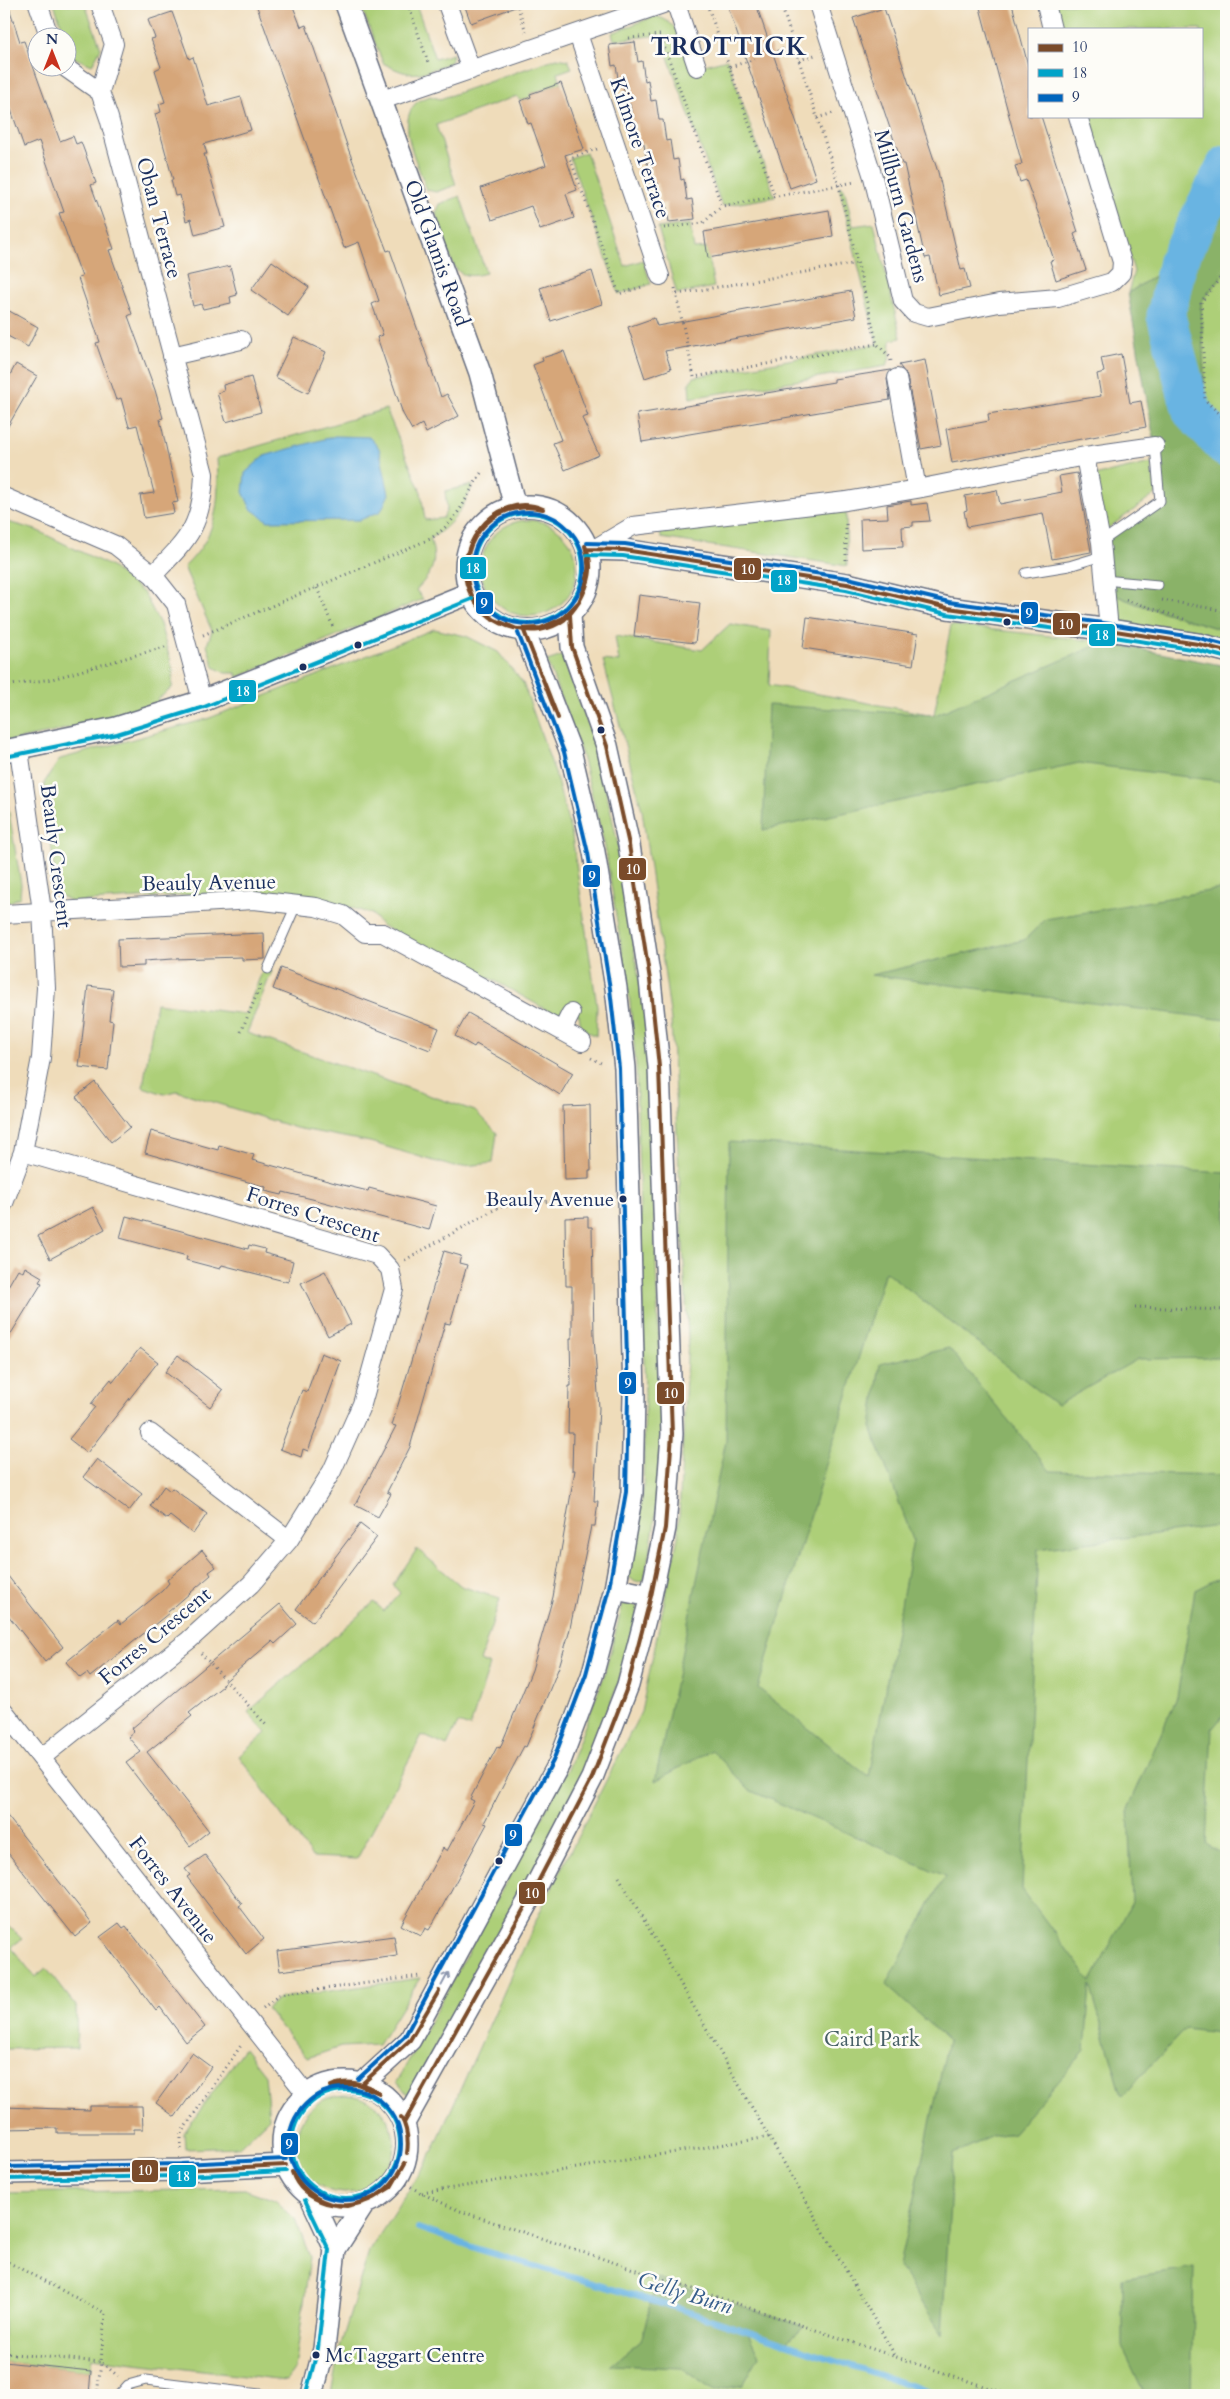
<svg xmlns="http://www.w3.org/2000/svg" width="1230" height="2399" font-family="Cardo,serif">
	<rect width="100%" height="100%" fill="#fdfcf7"/>
	<filter id="ink" filterUnits="userSpaceOnUse"><feTurbulence type="fractalNoise" baseFrequency=".02" numOctaves="2"/><feDisplacementMap in="SourceGraphic" scale="10" xChannelSelector="R" yChannelSelector="G"/><feConvolveMatrix kernelMatrix="1 2 1 2 8 2 1 2 1" color-interpolation-filters="sRGB"/></filter>
	<filter id="wash" filterUnits="userSpaceOnUse"><feTurbulence type="fractalNoise" baseFrequency=".0096" numOctaves="4" result="noise"/><feDisplacementMap in="SourceGraphic" scale="20" xChannelSelector="R" yChannelSelector="G"/><feGaussianBlur stdDeviation="1.12" result="paint"/><feColorMatrix in="noise" values="0 0 0 0 0 0 0 0 0 0 0 0 0 0 0 0 0 1.4 0 .05"/><feComposite in="paint" operator="in"/></filter>
	<g filter="url(#wash)">
		<rect width="100%" height="100%" fill="#efdcba"/>
		<path fill="#adcf78" stroke="#647f6b" d="M54 4H85L101 48 92 65 73 57Z
			M360 4H416L435 59 453 54 451 62C420 74 414 80 383 63Z
			M1056 4H1226V165L1178 261 1128 293 1134 271 1087 116H1201V29H1062Z
			M655 16C679 21 686 47 697 67L727 59 775 197 722 206 660 35 614 40 612 33Z
			M557 58 568 60 572 68 558 73 561 83 530 94 531 97 520 101 517 96 436 125 456 185 436 192 427 190C419 167 395 123 416 103 419 100 426 98 430 96L440 99Z
			M586 152 625 266 643 260 651 284 619 294 570 158Z
			M839 186 844 188 853 226 874 223 901 338 891 340 890 357 887 366 690 398 689 383 694 377 877 344Z
			M460 196 486 273C475 276 464 278 456 269 450 262 440 225 436 213L440 204Z
			M690 224 694 249 707 248 714 287 677 294 658 228Z
			M1226 271V593L1206 508 1201 302Z
			M386 409 421 492 425 520 443 518 447 509 445 491 473 485C462 510 454 524 430 539 438 562 433 572 416 590L423 599 238 677 236 673H225L214 667 207 645 212 631 184 567C218 536 220 501 217 458Z
			M1151 463 1156 494 1104 531 1094 476Z
			M846 509 847 566 661 538 660 531Z
			M481 568a48 48 0 1 1 96 0a48 48 0 1 1-96 0Z
			M4 521 36 530 110 566 144 593 160 624 173 670 172 688 158 699 159 704 50 733 4 742Z
			M1105 591 1137 604 1226 631V651L1109 630Z
			M730 624 771 631 769 685 934 715 951 625 1104 642 1226 667V2395H331L339 2351 369 2251 429 2159 544 1903 641 1712 678 1537 688 1337 671 1020 642 810 603 660 619 662 615 636 702 650Z
			M434 629 466 636 498 652 523 683 555 773 572 836 597 1006 596 1036 581 1028 579 1015 564 1007 560 1013H552L490 978 482 979 381 925 372 914 318 898 255 891 72 902 57 894 44 783 60 759 207 719Z
			M562 656 597 748 618 845 646 1025 649 1067 662 1435 654 1528 644 1581 635 1582 628 1576 643 1492 645 1394 636 1067 630 1002 605 847 581 752 547 661Z
			M4 792 6 795 21 884 20 897 4 905Z
			M264 967 272 971 247 1033 475 1111 497 1133 493 1163 454 1167 370 1142 296 1128 177 1091 164 1094 143 1087 156 1003 245 1014Z
			M417 1549 461 1586 500 1599 480 1661 490 1665 470 1727 458 1723 447 1746 422 1735 357 1859 312 1857 239 1756 266 1733 248 1712 374 1602 384 1611 400 1593 393 1585Z
			M631 1603 638 1608 618 1684 583 1773 518 1899 408 2095 397 2082 569 1767 603 1679 623 1604Z
			M4 1921 22 1939 11 1947 35 1977 46 1968 76 2006 77 2048 4 2049Z
			M420 1978 378 2045 341 2047 307 2058 266 2008 281 1998Z
			M244 2048 265 2075 269 2118 239 2147 185 2149 184 2133Z
			M296 2144a49 49 0 1 1 98 0a49 49 0 1 1-98 0Z
			M244 2189 275 2200 295 2219 310 2257 295 2369 286 2381 93 2358 91 2371 4 2362V2193Z"/>
		<path fill="#8ab268" stroke="#527063" d="M1226 165V271L1201 302 1205 400 1226 420V631L1137 604 1105 591 1101 542 1160 501 1155 446 1128 293 1178 261Z
			M1104 642 1226 666V782L1079 763 763 830 768 705 935 715Z
			M1226 888V1020L871 975 1024 940 1046 919Z
			M729 1142 1226 1173V1358L1138 1359 1057 1405 885 1271 758 1688 869 1777 913 1540 871 1427 880 1364 949 1348 1050 1471 1226 1475V1525L1038 1549 1022 1889 1091 1982 1132 1902 1128 1809 1177 1697 1195 1590 1226 1574V1712L1212 1729 1206 1844 1226 1856V2034L1185 2029 1122 2096 1090 1985 1085 2050 1013 2133 993 2136 953 2154 942 2334 899 2266 948 2041 886 1985 945 1876 749 1790 712 1750 655 1781 726 1440Z
			M1194 2267 1191 2395H1145L1122 2346V2279Z
			M658 2278 795 2324 804 2327 786 2344 747 2331 759 2356 743 2385 714 2391 681 2368 610 2365 641 2340Z"/>
		<path fill="#69b4e2" stroke="#4272a0" d="M335 436 369 437 379 448 389 494 381 511 360 520 268 521 251 509 243 492 245 473 264 456Z"/>
		<g fill="none" stroke-linecap="round" stroke-linejoin="round">
			<path stroke="#69b4e2" stroke-width="6" d="M418 2228 481 2250 680 2309 940 2395"/>
			<path stroke="#69b4e2" stroke-width="39" d="M1226 165 1178 261 1166 316 1192 412 1226 448"/>
		</g>
		<g id="blocks">
			<path fill="#d6a679" d="M4 4H8L20 42 24 41 60 141 73 136 76 144 81 142 96 183 91 185 114 249 109 250 132 314 128 316 155 390 163 418 160 419 178 502 172 503 174 513 144 518 140 495 154 493 137 425 129 427 121 398 116 400 96 343 100 342 78 278 82 277 59 213 64 212 39 141 24 147 4 90Z
				M256 4H292L301 27 306 25 349 151 387 251 390 250 441 397 447 394 459 416 426 433 422 424 412 430 403 414 377 337 383 335 372 304 379 301 359 242 344 248Z
				M464 4H518V6L471 23Z
				M727 4H756L816 179 790 188Z
				M979 4H1012L1029 69V116H1041L1078 232 1074 234 1086 270 1056 280 1050 261 1054 260 1040 218 1026 180 1020 182 1015 166 1022 164Z
				M884 8 938 172 961 270 965 269 970 288 939 295 930 257 925 258 904 164H902L853 18Z
				M172 12 189 59 193 57 208 106 241 97 251 130 204 144 207 154H204L225 227 195 235 191 219 186 221 180 195 175 196 171 180H173L155 114 161 112 159 104 165 102 155 70 161 67 151 39 155 38 148 20Z
				M635 42 638 62 642 61 645 81 648 80 651 101 656 100 659 120H663L666 141 670 140 673 160 678 159 681 180 684 179 687 200 692 199 695 219 669 222 666 203 661 204 658 183 654 184 651 163 647 164 644 144H640L637 124H633L630 104H626L623 84 619 85 616 65 612 66 609 45Z
				M561 83 584 149 565 155 577 190 566 194 574 218 540 230 531 206 492 220 481 188 546 165 531 123 528 124 520 101 531 97 530 94Z
				M829 210 833 236 708 258 704 232Z
				M272 261 309 287 288 316 251 290Z
				M230 266 237 295 230 297 231 303 203 309 201 304 193 306 186 276Z
				M592 271 602 304 551 321 540 288Z
				M851 291 856 317 665 351 671 369 645 378 628 327 654 318 657 326Z
				M4 308 38 327 28 347 4 334Z
				M294 337 326 352 308 393 275 377Z
				M564 351 588 416 582 418 599 455 565 470 553 443 561 440 533 365 543 361 542 358Z
				M1121 354 1130 403 1141 401 1146 427 952 463 946 429 989 421 988 414 1101 396 1097 374 1104 372 1101 358Z
				M925 360 941 445 921 449 907 376 899 365Z
				M16 364 37 376 4 433V386Z
				M891 370 887 379 890 400 642 442 637 414 834 382V379Z
				M251 377 261 412 226 422 217 393 224 391 223 385Z
				M1077 473 1091 552 1052 559 1043 513 967 527 964 511 967 510 965 496 997 490 1000 504 1062 492 1059 476Z
				M911 501V505L927 503 930 521 913 522V526L902 527 903 547 861 549 860 519 888 518 887 505Z
				M639 595 700 603 695 643 634 636Z
				M807 617 918 634 913 665 803 648Z
				M264 933 265 959 242 960V957L173 959 144 961V966L119 967 118 939Z
				M281 968 439 1028 430 1050 273 989Z
				M88 986 113 989 109 1020 113 1021 108 1070 79 1067Z
				M468 1013 573 1073 560 1095 511 1064 476 1044 474 1047 455 1036Z
				M95 1082 130 1127 111 1142 76 1097Z
				M590 1105 591 1171H589V1179L565 1180 563 1106Z
				M151 1131 218 1150 219 1145 254 1155 252 1160 335 1183 368 1191 369 1188 436 1206 429 1230 312 1199 283 1192 282 1195 265 1191 266 1187 145 1153Z
				M93 1207 105 1229 50 1259 38 1236Z
				M126 1216 248 1249 249 1245 265 1249 264 1253 293 1261 288 1282 222 1265 220 1269 186 1260 187 1256 120 1238Z
				M588 1217V1227H592L594 1337 599 1408 594 1501H598L595 1526H591L569 1633 559 1667 526 1747 524 1746 504 1784 484 1823 487 1824 435 1920 429 1930 425 1928 421 1936 401 1925 443 1848 447 1851 474 1801 470 1799 497 1747 500 1748 532 1670 553 1597 575 1470H572L573 1433H568L569 1386H571L570 1338H572V1286H566L565 1218Z
				M444 1251 461 1256 459 1263 467 1265 450 1324 445 1323 410 1447 387 1492 391 1494 378 1517 355 1505 396 1426 392 1425Z
				M25 1267 42 1277 39 1282 42 1283 4 1345V1293L18 1269 23 1272Z
				M325 1271 351 1324 328 1336 301 1283Z
				M140 1348 158 1362 87 1453 69 1439 95 1407 91 1404 101 1391 111 1379 113 1382Z
				M321 1353 341 1361 308 1451 303 1449 301 1457 280 1449 302 1390 307 1392Z
				M178 1355 223 1390 210 1407 165 1372Z
				M97 1459 142 1494 129 1511 83 1477Z
				M164 1486 170 1491 172 1488 207 1514 193 1534 170 1516 167 1519 150 1506Z
				M360 1524 377 1537 313 1622 296 1609Z
				M202 1550 216 1567 209 1572 211 1575 168 1612 169 1613 90 1677 87 1673 80 1678 66 1662 118 1620 121 1624 162 1591 169 1583 167 1580Z
				M4 1571 63 1647 45 1662 4 1610Z
				M280 1604 297 1624 275 1644 272 1641 222 1684 223 1686 189 1713 192 1716 147 1752 209 1831 190 1846 126 1763 141 1752 128 1737 134 1732 131 1729Z
				M4 1812 92 1923 75 1937 4 1848Z
				M205 1855 242 1904 239 1906 264 1939 246 1954 187 1877 190 1875 185 1869Z
				M119 1923 123 1928 126 1926 205 2027 186 2042 160 2007 156 2011 100 1937Z
				M394 1936 397 1956 280 1971 277 1951Z
				M192 2053 211 2067 175 2117 156 2103Z
				M90 2106H142L143 2129H134V2133H57V2128L4 2129V2107L90 2110Z
				M4 2362 91 2371 89 2395H4Z"/>
		</g>
	</g>
	<g filter="url(#ink)">
		<use href="#blocks" fill-opacity="0" stroke="#656c7e" stroke-width="1"/>
		<g fill="none" stroke-linecap="round" stroke-linejoin="round">
			<defs>
				<path id="service" d="M1101 542 1160 501 1155 446
					M1026 573 1069 566 1102 556
					M1104 580 1158 585
					M268 969 296 905
					M119 2395 128 2385 146 2380 267 2395"/>
				<path id="minor" d="M38 4 50 38
					M100 4 114 44 100 92
					M447 4 471 70
					M676 4 697 67
					M818 4 873 177 903 301 914 313 928 317 999 303 1058 298 1112 282 1121 273 1122 262 1078 116
					M1046 4 1052 29
					M578 34 660 276
					M66 68 100 92 109 118 204 474C202 527 188 539 153 575
					M382 100 663 4
					M172 356 241 340
					M897 378 917 489
					M1085 456 1101 542 1109 630
					M4 497 115 545 153 575 176 604 202 701
					M594 549 633 526 846 501 917 489 1085 456 1155 446
					M4 914 254 900 316 907 343 915 365 933H383L582 1042
					M562 1031 571 1013
					M23 1152 377 1255 390 1269 394 1289 362 1404 332 1471 289 1540 251 1584 189 1640 41 1758
					M4 1203 23 1152 41 1058 46 988 42 911 19 750
					M150 1433 289 1540
					M4 1711 307 2095"/>
				<path id="tertiary" d="M346 4 480 373 515 507
					M466 568a62 62 0 1 1 124 0a62 62 0 1 1-124 0Z
					M587 549 624 550 847 584 948 608 1109 630 1198 644 1226 651
					M4 751 116 728 202 701 470 593
					M615 1589 651 1596
					M283 2144a62 62 0 1 1 124 0a62 62 0 1 1-124 0Z
					M362 2084 410 2040 559 1764 592 1676 615 1589 632 1493 634 1396 629 1198 625 1068 616 988 594 852 570 750 524 631
					M404 2123 527 1903 592 1778 628 1685 651 1596 665 1528 672 1434 659 1067 650 980 629 845 607 746 572 647 570 615
					M4 2173 181 2170 286 2165
					M311 2197 335 2249
					M312 2395 324 2349 335 2249 364 2204"/>
			</defs>
			<use href="#service" stroke="#656c7e" stroke-width="11"/>
			<use href="#minor" stroke="#656c7e" stroke-width="20"/>
			<use href="#tertiary" stroke="#656c7e" stroke-width="24"/>
			<path stroke="#656c7e" stroke-width="3" stroke-dasharray="1 4" stroke-linecap="butt" d="M408 4 429 65
				M707 4 775 197
				M781 4 839 186 877 344 890 357 891 361
				M518 7 526 32
				M629 38 660 35 722 206 855 182
				M773 53 794 45
				M799 60 815 55
				M730 67 758 58
				M817 118 833 113
				M597 149 570 158 619 294 645 286
				M664 228 703 223 722 206
				M1226 271 1201 302 1205 400 1226 420
				M675 288 694 377 877 344
				M677 294 858 263
				M846 519V563
				M317 588 333 627
				M1126 600 1184 619
				M1162 600 1226 611
				M203 635 430 539C461 519 464 498 483 470
				M4 686 52 679 168 646
				M241 1032 262 982
				M591 1058 603 1064
				M405 1260 499 1207 552 1201 607 1199
				M1135 1307 1226 1310
				M201 1653 268 1727
				M619 1877 896 2357
				M263 2008 279 1995 420 1976
				M181 2149V2133L242 2044
				M398 2179 421 2193 460 2211 1010 2395
				M422 2193 769 2137
				M4 2260 105 2313 101 2362 118 2376
				M4 2353 101 2362 97 2395"/>
			<use href="#service" stroke="#fff" stroke-width="9"/>
			<use href="#minor" stroke="#fff" stroke-width="18"/>
			<use href="#tertiary" stroke="#fff" stroke-width="21"/>
			<defs>
				<path id="bus-1" d="M587 549 624 550 847 584 948 608 1109 630 1198 644 1226 651
					M473 598 493 619 517 629 541 628 563 618 579 602
					M473 598C490 627 535 642 564 620 570 615 575 608 579 602
					M473 598C445 555 495 488 543 509
					M473 598C450 549 490 497 543 509
					M579 602C587 583 592 567 585 546
					M579 602C589 584 595 566 585 546
					M524 631 558 718
					M362 2084 410 2040 439 1991
					M331 2086C347 2079 365 2083 379 2093
					M331 2086 357 2084 379 2093
					M401 2117C407 2128 409 2140 407 2153
					M404 2123 527 1903 592 1778 628 1685 651 1596 665 1528 672 1434 659 1067 650 980 629 845 607 746 572 647 570 615
					M292 2172C304 2192 322 2206 347 2206 355 2205 365 2200 373 2198
					M292 2172C303 2205 345 2213 373 2198
					M4 2173 181 2170 286 2165
					M373 2198C389 2189 397 2178 405 2163
					M373 2198 391 2187 405 2163"/>
				<path id="bus-2" d="M473 568a55 55 0 1 1 110 0a55 55 0 1 1-110 0Z
					M587 555 623 556 846 590 947 614 1108 636 1197 650 1224 657
					M5 757 117 734 204 707 472 599
					M292 2144a54 54 0 1 1 108 0a54 54 0 1 1-108 0Z
					M4 2179 181 2176 286 2171
					M305 2200 329 2250 318 2348 306 2393"/>
				<path id="bus-3" d="M472 568a56 56 0 1 1 112 0a56 56 0 1 1-112 0Z
					M587 543 625 544 848 578 949 602 1110 624 1199 638 1226 645
					M358 2079 405 2036 553 1761 586 1674 609 1588 626 1492 628 1396 619 1068 610 989 588 853 564 752 518 633
					M289 2144a56 56 0 1 1 112 0a56 56 0 1 1-112 0Z
					M4 2167 181 2164 286 2159"/>
			</defs>
			<use href="#bus-1" stroke="#fdfcf7" stroke-width="8"/>
			<use href="#bus-2" stroke="#fdfcf7" stroke-width="8"/>
			<use href="#bus-3" stroke="#fdfcf7" stroke-width="8"/>
			<use href="#bus-1" stroke="#7a4b2a" stroke-width="4"/>
			<use href="#bus-2" stroke="#01a3c8" stroke-width="4"/>
			<use href="#bus-3" stroke="#0065bd" stroke-width="4"/>
		</g>
		<defs><path id="oneway-shaft" d="M-6 0H5M1.5-3L5.5 0L1.5 3" fill="none" stroke-width="1.6" stroke-linecap="round" stroke-linejoin="round" transform="scale(1.25)"/></defs>
		<use stroke="#8d97ae" href="#oneway-shaft" transform="translate(445 1979) rotate(-62)"/>
	</g>
	<g fill="#1b2f5e" stroke="#fdfcf7" stroke-width="2">
		<circle cx="1007" cy="622" r="4.5"/>
		<circle cx="358" cy="645" r="4.5"/>
		<circle cx="303" cy="667" r="4.5"/>
		<circle cx="601" cy="730" r="4.5"/>
		<circle cx="623" cy="1199" r="4.5"/>
		<circle cx="499" cy="1861" r="4.5"/>
		<circle cx="316" cy="2355" r="4.5"/>
	</g>
	<g text-anchor="middle" dominant-baseline="central" stroke-width="5" stroke-linejoin="round" paint-order="stroke">
		<g font-size="20" fill="#1b2f5e" stroke="#fdfcf7" text-anchor="end">
			<text x="614" y="1199">Beauly Avenue</text>
			<text x="325" y="2355" text-anchor="start">McTaggart Centre</text>
		</g>
		<g font-size="21" fill="#1b2f5e" stroke="#fdfcf7">
			<text transform="translate(640 148) rotate(71)">Kilmore Terrace</text>
			<text transform="translate(901 206) rotate(75)">Millburn Gardens</text>
			<text transform="translate(159 218) rotate(75)">Oban Terrace</text>
			<text transform="translate(437 253) rotate(70)">Old Glamis Road</text>
			<text transform="translate(56 856) rotate(83)">Beauly Crescent</text>
			<text transform="translate(209 883) rotate(-1)">Beauly Avenue</text>
			<text transform="translate(313 1215) rotate(18)">Forres Crescent</text>
			<text transform="translate(155 1636) rotate(-40)">Forres Crescent</text>
			<text transform="translate(173 1890) rotate(52)">Forres Avenue</text>
		</g>
		<g font-size="21" fill="#475f66" stroke="#fdfcf7">
			<text x="872" y="2039">Caird Park</text>
		</g>
		<g font-size="22" font-style="italic" fill="#365e8c" stroke="#fdfcf7">
			<text transform="translate(685 2293) rotate(17)">Gelly Burn</text>
		</g>
		<g font-size="26" font-weight="bold" letter-spacing="1" fill="#1b2f5e" stroke="#fdfcf7">
			<text x="729" y="46">TROTTICK</text>
		</g>
	</g>
	<g stroke="#fdfcf7" stroke-width="2">
		<rect x="459" y="556" width="28" height="24" rx="5" fill="#01a3c8"/>
		<rect x="733" y="557" width="29" height="24" rx="5" fill="#7a4b2a"/>
		<rect x="770" y="569" width="28" height="24" rx="5" fill="#01a3c8"/>
		<rect x="475" y="591" width="19" height="24" rx="5" fill="#0065bd"/>
		<rect x="1020" y="601" width="19" height="24" rx="5" fill="#0065bd"/>
		<rect x="1052" y="612" width="29" height="24" rx="5" fill="#7a4b2a"/>
		<rect x="1088" y="623" width="28" height="24" rx="5" fill="#01a3c8"/>
		<rect x="228" y="679" width="29" height="24" rx="5" fill="#01a3c8"/>
		<rect x="618" y="857" width="29" height="24" rx="5" fill="#7a4b2a"/>
		<rect x="582" y="864" width="19" height="24" rx="5" fill="#0065bd"/>
		<rect x="618" y="1371" width="19" height="24" rx="5" fill="#0065bd"/>
		<rect x="656" y="1381" width="29" height="24" rx="5" fill="#7a4b2a"/>
		<rect x="504" y="1823" width="19" height="24" rx="5" fill="#0065bd"/>
		<rect x="518" y="1881" width="28" height="24" rx="5" fill="#7a4b2a"/>
		<rect x="280" y="2132" width="19" height="24" rx="5" fill="#0065bd"/>
		<rect x="131" y="2159" width="28" height="24" rx="5" fill="#7a4b2a"/>
		<rect x="168" y="2164" width="29" height="24" rx="5" fill="#01a3c8"/>
	</g>
	<g font-size="14" text-anchor="middle" font-weight="bold" fill="#fff">
		<text x="473" y="573">18</text>
		<text x="748" y="574">10</text>
		<text x="784" y="585">18</text>
		<text x="484" y="608">9</text>
		<text x="1029" y="618">9</text>
		<text x="1066" y="629">10</text>
		<text x="1102" y="640">18</text>
		<text x="243" y="696">18</text>
		<text x="633" y="874">10</text>
		<text x="592" y="881">9</text>
		<text x="628" y="1388">9</text>
		<text x="671" y="1398">10</text>
		<text x="513" y="1840">9</text>
		<text x="532" y="1898">10</text>
		<text x="289" y="2149">9</text>
		<text x="145" y="2175">10</text>
		<text x="183" y="2181">18</text>
	</g>
	<rect width="1230" height="2399" fill="none" stroke="#fdfcf7" stroke-width="20"/>
	<rect x="1028" y="28" width="175" height="90" fill="#fdfcf7" stroke="#a3aaba"/>
	<rect x="1038" y="44" width="25" height="8" fill="#7a4b2a" stroke="#a3aaba"/>
	<text x="1072" y="52" font-size="15" fill="#1b2f5e">10</text>
	<rect x="1038" y="69" width="25" height="8" fill="#01a3c8" stroke="#a3aaba"/>
	<text x="1072" y="78" font-size="15" fill="#1b2f5e">18</text>
	<rect x="1038" y="94" width="25" height="8" fill="#0065bd" stroke="#a3aaba"/>
	<text x="1072" y="102" font-size="15" fill="#1b2f5e">9</text>
	<g transform="translate(52 52)"><circle r="24" fill="#fdfcf7" stroke="#a3aaba"/>
	<path d="M0-4L9 19L0 12L-9 19Z" fill="#c8321e"/>
	<text y="-8" font-size="14" font-weight="bold" text-anchor="middle" fill="#1b2f5e">N</text>
	</g>
</svg>
